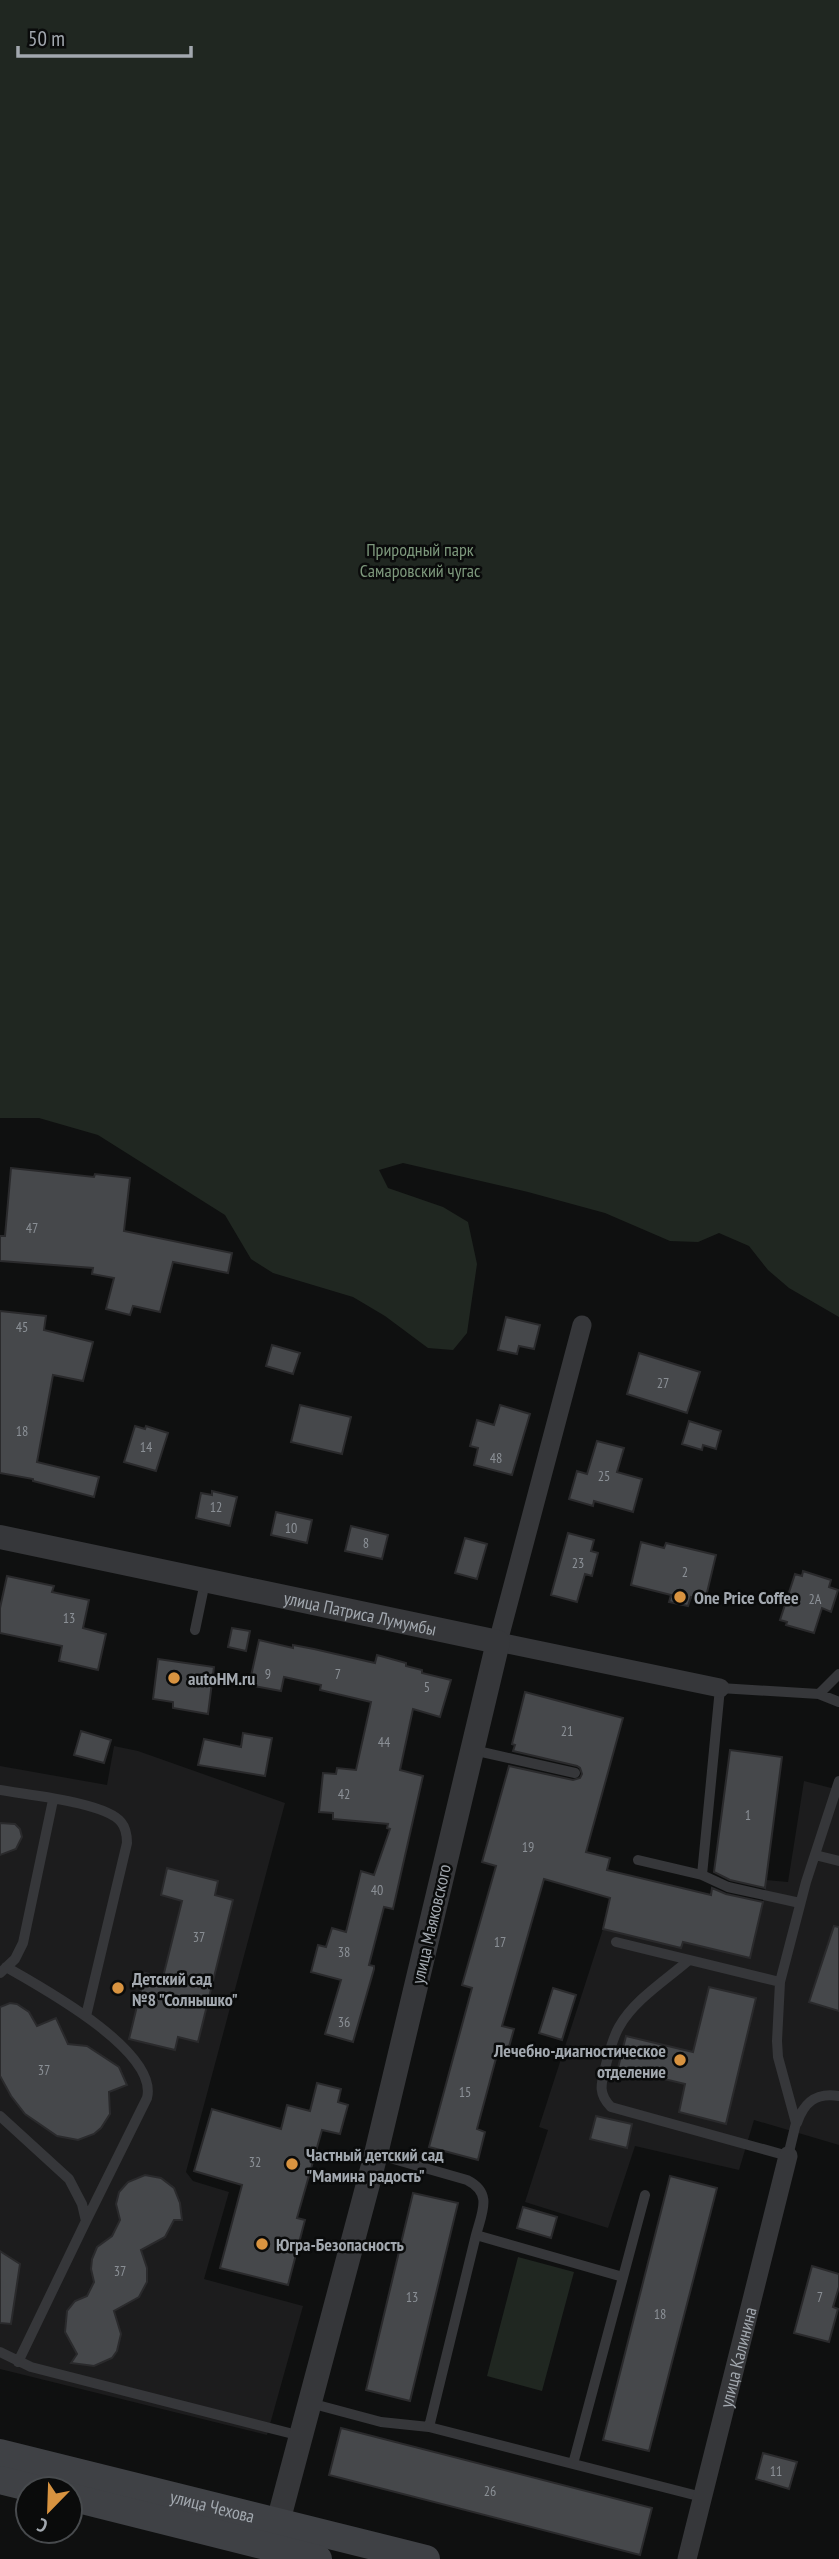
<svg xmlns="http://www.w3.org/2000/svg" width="839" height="2559" font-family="'PT Sans Narrow',sans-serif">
	<rect width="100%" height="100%" fill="#0f1010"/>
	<path fill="#1c1c1d" d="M114 1746 138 1751 285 1803 186 2172 193 2181 229 2192 204 2279 303 2306 267 2435 0 2369V1766L107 1785Z
		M804 1781 839 1790V2145L754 2120 739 2170 635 2146 608 2228 525 2202 548 2130 539 2127 603 1929 681 1948 683 1942 750 1958 762 1908 766 1880 788 1882Z"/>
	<path fill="#202721" d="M0 0H839V1317L789 1288 768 1270 749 1246 719 1233 698 1242 670 1241 605 1213 528 1192 403 1163 379 1170 388 1188 443 1207 468 1222 477 1264 467 1333 453 1350 428 1348 385 1316 353 1297 273 1273 251 1259 225 1215 98 1135 39 1118H0Z
		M518 2257 574 2272 542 2391 487 2376Z"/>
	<path fill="#46484b" stroke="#2a2a2c" stroke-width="2" d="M11 1168 94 1177 95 1174 130 1178 124 1231 232 1253 228 1273 173 1262 160 1312 133 1306 130 1315 106 1309 114 1278 92 1274 93 1268 0 1261V1236H5Z
		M0 1311 46 1316 44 1330 93 1342 83 1381 53 1375 37 1462 99 1477 94 1497 33 1481V1479L0 1473Z
		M506 1317 540 1325 534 1349 519 1346 517 1354 498 1350Z
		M272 1345 300 1353 293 1374 266 1366Z
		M639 1353 700 1372 687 1413 627 1394Z
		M300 1405 351 1417 342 1454 291 1442Z
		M500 1405 530 1414 512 1475 474 1465 478 1448 470 1446 477 1420 494 1425Z
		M689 1421 721 1431 716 1449 703 1445 702 1450 682 1444Z
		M135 1426 145 1429 146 1426 168 1433 156 1471 124 1462Z
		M597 1441 624 1448 617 1472 642 1479 633 1512 594 1501 593 1506 569 1499 577 1471 587 1474Z
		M212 1491 237 1497 230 1526 196 1518 201 1493 212 1495Z
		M276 1512 312 1520 307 1543 271 1535Z
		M351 1526 388 1535 382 1559 345 1551Z
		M568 1533 594 1540 591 1551 598 1553 592 1576 585 1574 577 1602 551 1595Z
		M465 1538 487 1544 477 1579 455 1573Z
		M641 1542 664 1548 666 1543 716 1555 705 1601 691 1597 688 1606 669 1602 671 1595 631 1585Z
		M803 1571 831 1580 829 1587 838 1590 831 1612 822 1608 814 1633 786 1625 787 1622 780 1620 795 1574 802 1576Z
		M7 1576 54 1586 52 1592 89 1600 83 1628 106 1634 98 1670 59 1661 62 1646 0 1633V1608Z
		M232 1628 250 1631 246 1651 228 1647Z
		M259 1640 293 1648V1645L314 1649 375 1663 377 1655 406 1663V1666L422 1670V1673L451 1680 440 1717 413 1709 400 1770 423 1776 393 1909 384 1907 369 1965 374 1966V1969L353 2042 325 2034 341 1980 311 1972 318 1945 326 1947 332 1928 346 1932 361 1871 374 1875 390 1829 387 1828 388 1824 333 1819V1813L319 1812 323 1773 336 1774 337 1768 356 1770 371 1702 320 1690 321 1685 284 1677 281 1691 249 1685Z
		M158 1659 214 1667 208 1714 173 1708V1702L153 1699Z
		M525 1692 623 1718 586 1852 610 1858 607 1870 711 1895 712 1888 726 1894 763 1902 750 1958 683 1942 681 1948 603 1929 610 1898 544 1879 502 2026 514 2029 507 2054 498 2051 477 2129 485 2132 478 2160 429 2147 472 1988 462 1985 496 1866 482 1862 509 1766 573 1780 580 1778 582 1774 580 1768 577 1766 513 1751 515 1745 512 1744Z
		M81 1731 111 1740 104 1763 74 1755Z
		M243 1733 272 1738 265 1776 198 1765 204 1739 241 1747Z
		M730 1750 782 1757 765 1888 730 1880 714 1872Z
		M0 1823 15 1824 20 1829 22 1837 16 1849 0 1855Z
		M167 1868 218 1881 215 1895 233 1900 198 2042 178 2037 175 2050 129 2039 145 1973 163 1977 182 1901 161 1895Z
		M834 1926 839 1927V2011L809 2002Z
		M709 1987 756 1998 726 2124 679 2112 685 2084 618 2068 626 2036 693 2052Z
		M553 1988 576 1995 562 2040 539 2033Z
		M10 2003 17 2004 29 2012 37 2026 56 2018 68 2044 87 2046 119 2067 127 2085 109 2092 110 2114 101 2128 94 2134 78 2140 57 2136 25 2114 11 2096 0 2076V2007Z
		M317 2083 341 2089 338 2102 348 2105 340 2134 322 2130 297 2218 305 2220 288 2285 220 2268 242 2185 194 2171 212 2109 281 2129 287 2105 310 2111Z
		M596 2116 632 2124 627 2148 590 2139Z
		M145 2175 161 2178 174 2188 180 2203 182 2220H174L165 2237 141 2250 147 2268V2282L139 2297 114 2311 121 2334 117 2351 112 2358 94 2366 71 2363 77 2354 65 2332 67 2311 75 2301 87 2296 94 2282 91 2269 92 2259 97 2247 112 2236 120 2220 116 2204 119 2192 128 2182Z
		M670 2176 717 2188 649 2451 603 2440Z
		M413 2193 458 2203 410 2401 366 2390Z
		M523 2207 557 2217 551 2238 517 2228Z
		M0 2251 20 2264 11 2324 0 2323Z
		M812 2266 839 2274V2287L833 2307 838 2309 829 2342 794 2333Z
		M341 2428 652 2508 640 2555 329 2475Z
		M763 2453 797 2462 789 2489 756 2479Z"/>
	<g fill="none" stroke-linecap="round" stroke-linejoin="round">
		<path stroke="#36373a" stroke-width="10" d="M195 1630 205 1582
			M819 1694 839 1674
			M473 1750 575 1773
			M0 1790C27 1795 105 1802 121 1822 126 1828 127 1836 127 1843L86 2016
			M815 1855 839 1861
			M638 1860 702 1875 728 1887 800 1903
			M702 1875 720 1688 819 1694 839 1702
			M616 1942 780 1982
			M689 1960C666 1980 634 2000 619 2027 612 2039 609 2054 605 2068 601 2084 598 2094 611 2107L788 2156 796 2123 778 2057 777 2041 780 1982 806 1882 839 1781
			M6 1967C41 1987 159 2051 147 2098L86 2221
			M0 1973 15 1959 23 1943 53 1800
			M0 2116 69 2179 82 2204 86 2221 18 2362
			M797 2123C804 2102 816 2092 839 2096
			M376 2154 467 2180C493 2193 482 2212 476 2235L623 2277
			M0 2352 31 2367 301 2436
			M310 2403 381 2422 429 2427 702 2497
			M429 2427 476 2235
			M573 2464 645 2195"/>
		<g stroke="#36373a" stroke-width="19">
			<path d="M582 1325 498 1642 720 1688"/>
			<path id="s1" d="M687 2559 788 2156"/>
		</g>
		<path stroke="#36373a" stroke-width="24" id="s2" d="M0 1537 498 1642 376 2154 278 2522"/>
		<g stroke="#3f4145" stroke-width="28">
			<path id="s3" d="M0 2453 426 2559"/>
			<path d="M0 2480 36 2489"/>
			<path d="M70 2497 318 2559"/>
		</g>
	</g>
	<g fill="#d89340" stroke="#0a0b0b" stroke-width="2.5">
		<circle cx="680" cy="1597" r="7"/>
		<circle cx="174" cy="1678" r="7"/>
		<circle cx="118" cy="1988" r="7"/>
		<circle cx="680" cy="2060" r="7"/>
		<circle cx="292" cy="2164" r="7"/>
		<circle cx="262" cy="2244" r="7"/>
	</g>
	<g text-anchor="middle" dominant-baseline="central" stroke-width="5" stroke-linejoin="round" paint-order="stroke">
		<g font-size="14" fill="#8b9096">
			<text x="32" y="1228">47</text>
			<text x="22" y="1327">45</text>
			<text x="663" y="1383">27</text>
			<text x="22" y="1431">18</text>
			<text x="146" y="1447">14</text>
			<text x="496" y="1458">48</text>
			<text x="604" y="1476">25</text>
			<text x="216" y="1507">12</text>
			<text x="291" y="1528">10</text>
			<text x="366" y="1543">8</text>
			<text x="578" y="1563">23</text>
			<text x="685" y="1572">2</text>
			<text x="815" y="1599">2А</text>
			<text x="69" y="1618">13</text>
			<text x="268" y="1674">9</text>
			<text x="338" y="1674">7</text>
			<text x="427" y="1687">5</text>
			<text x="567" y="1731">21</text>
			<text x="384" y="1742">44</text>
			<text x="344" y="1794">42</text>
			<text x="748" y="1815">1</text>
			<text x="528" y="1847">19</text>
			<text x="377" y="1890">40</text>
			<text x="199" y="1937">37</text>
			<text x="500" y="1942">17</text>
			<text x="344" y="1952">38</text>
			<text x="344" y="2022">36</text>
			<text x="44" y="2070">37</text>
			<text x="465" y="2092">15</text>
			<text x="255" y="2162">32</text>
			<text x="120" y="2271">37</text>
			<text x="412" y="2297">13</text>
			<text x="820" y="2297">7</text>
			<text x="660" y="2314">18</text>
			<text x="776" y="2471">11</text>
			<text x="490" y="2491">26</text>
		</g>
		<g font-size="18" fill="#7d987c" stroke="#0a0b0b">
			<text x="420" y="549">Природный парк<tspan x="420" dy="21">Самаровский чугас</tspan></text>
		</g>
		<g font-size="18" font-weight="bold" fill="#a2a8af" stroke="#0a0b0b" text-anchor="start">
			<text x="694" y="1597">One Price Coffee</text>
			<text x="188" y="1678">autoHM.ru</text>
			<text x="132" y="1978">Детский сад<tspan x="132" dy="21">№8 "Солнышко"</tspan></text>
			<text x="666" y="2050" text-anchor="end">Лечебно-диагностическое<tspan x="666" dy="21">отделение</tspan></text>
			<text x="306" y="2154">Частный детский сад<tspan x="306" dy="21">"Мамина радость"</tspan></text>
			<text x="276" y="2244">Югра-Безопасность</text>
		</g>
		<g font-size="18" fill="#a2a8af" stroke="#0a0b0b">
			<text stroke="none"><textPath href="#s2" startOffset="368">улица Патриса Лумумбы</textPath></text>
			<text transform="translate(431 1924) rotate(-77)">улица Маяковского</text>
			<text stroke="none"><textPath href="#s1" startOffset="208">улица Калинина</textPath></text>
			<text stroke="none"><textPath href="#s3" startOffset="219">улица Чехова</textPath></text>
		</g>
	</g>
	<g transform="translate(49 2510) rotate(203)"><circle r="33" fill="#0a0b0b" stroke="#474a4d" stroke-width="2"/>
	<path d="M0-5L12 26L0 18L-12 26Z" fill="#d89340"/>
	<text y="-10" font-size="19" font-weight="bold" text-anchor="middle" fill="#a2a8af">С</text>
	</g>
	<path d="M18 46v10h173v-10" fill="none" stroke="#a2a8af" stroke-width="3.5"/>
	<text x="28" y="46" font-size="21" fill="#a2a8af" stroke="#0a0b0b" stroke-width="5" paint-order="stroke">50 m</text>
</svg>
